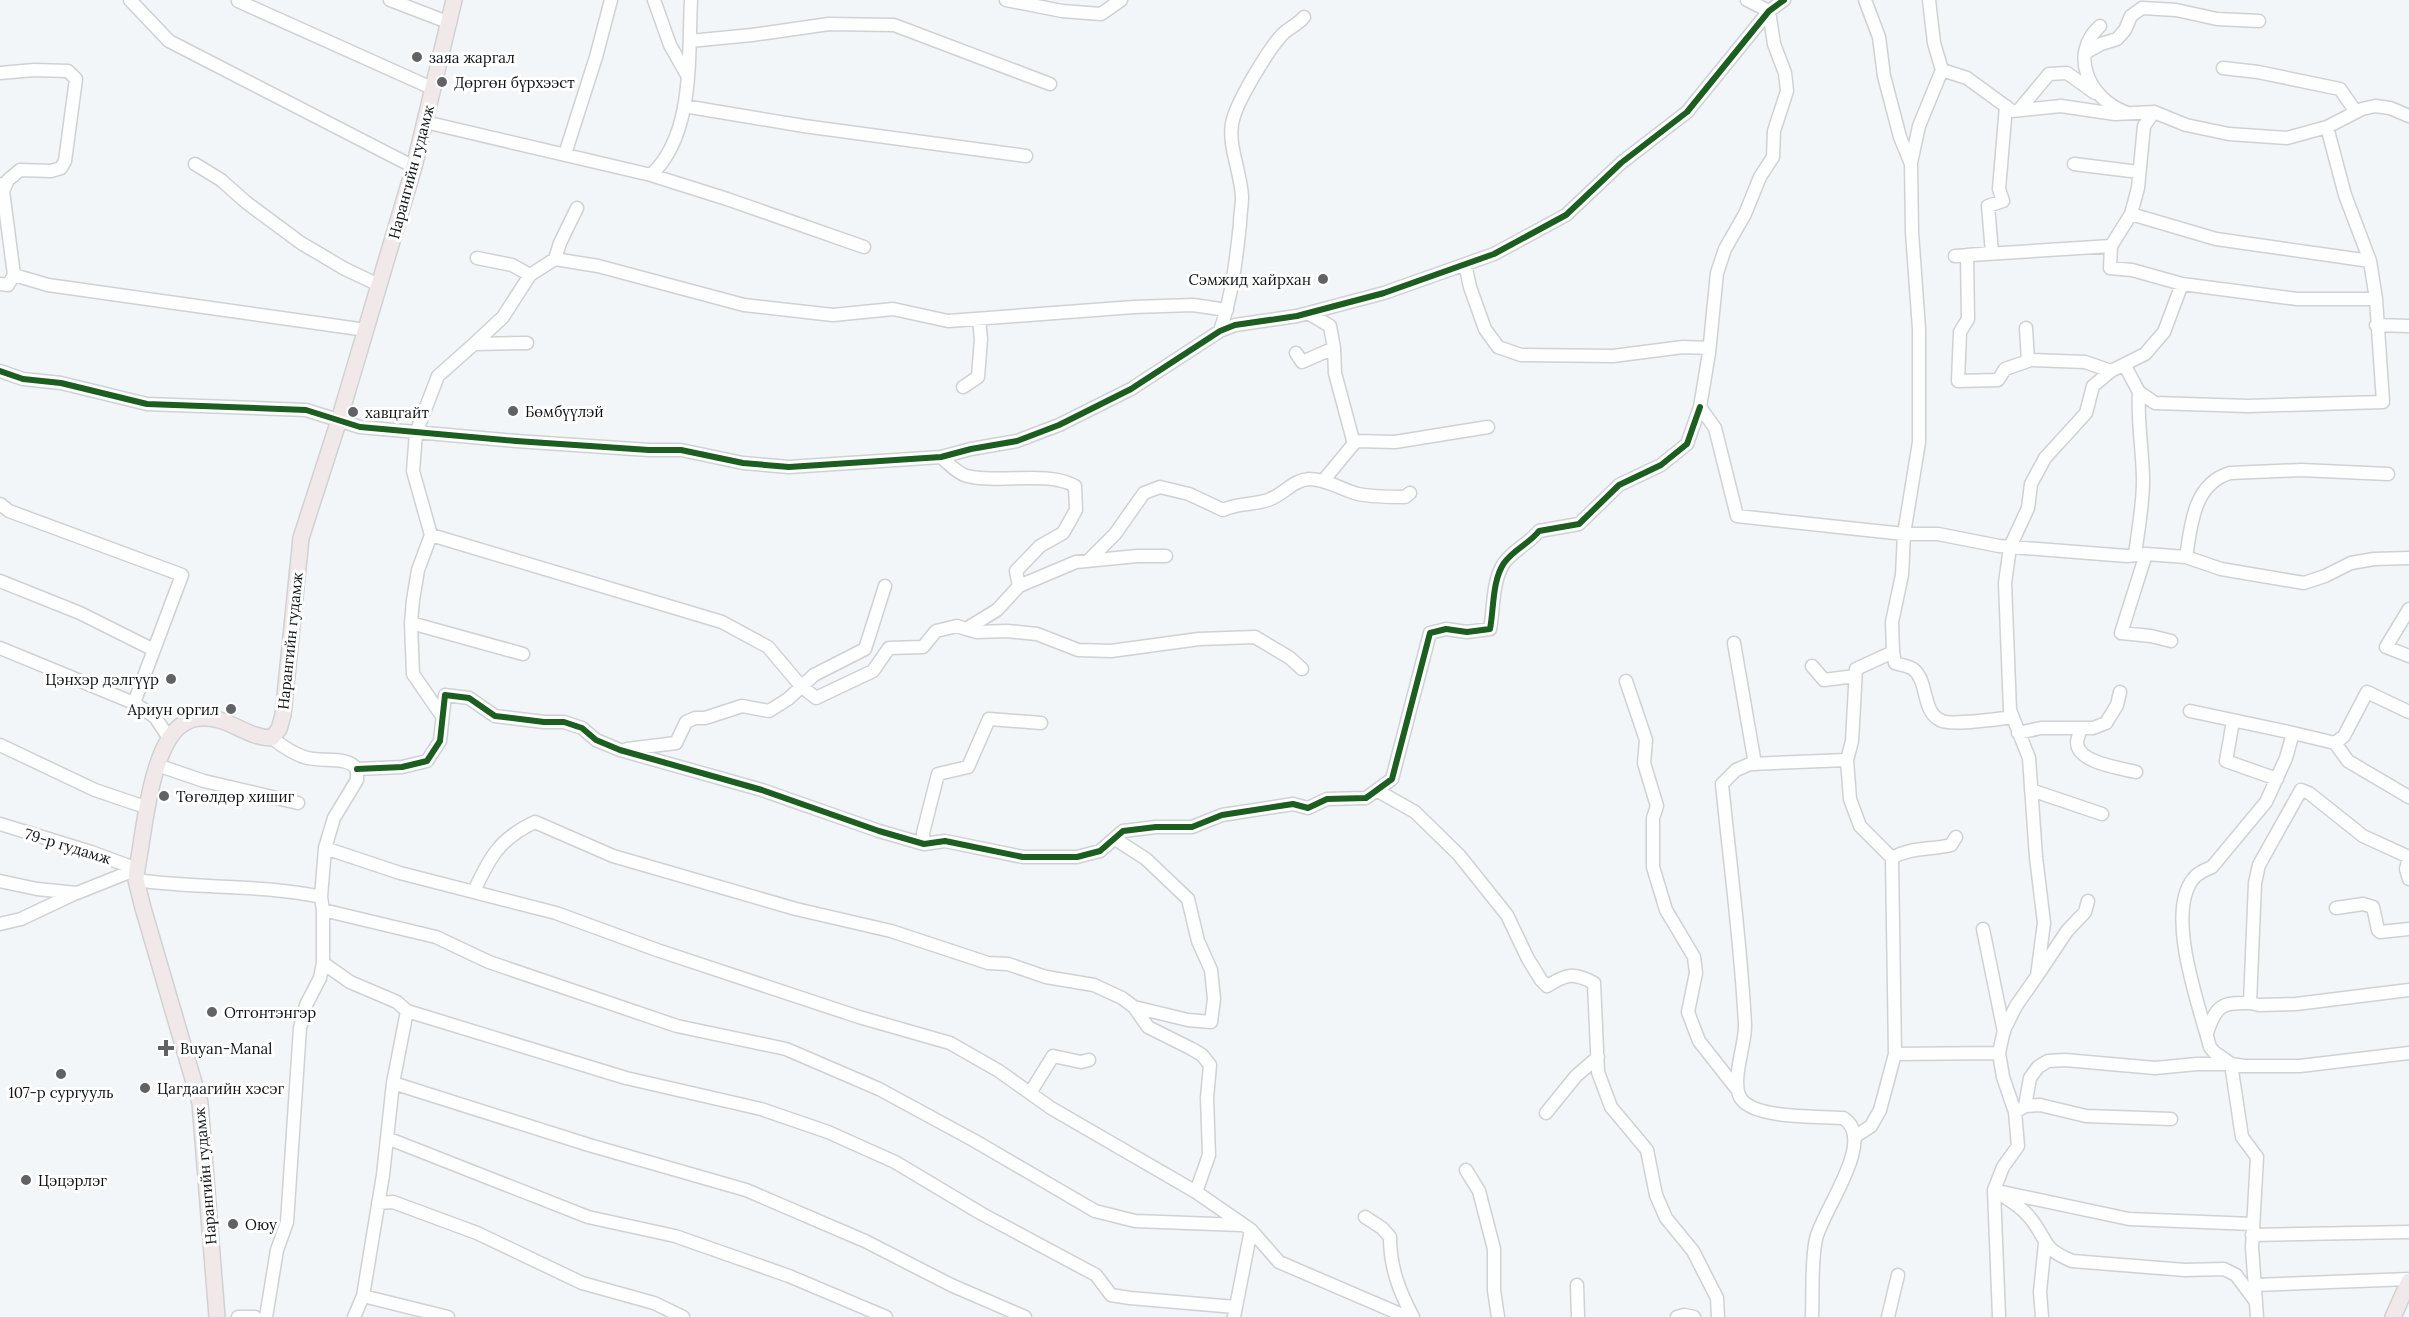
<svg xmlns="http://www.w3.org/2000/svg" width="2409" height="1317" font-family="Lora,serif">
	<rect width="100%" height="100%" fill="#f3f6f9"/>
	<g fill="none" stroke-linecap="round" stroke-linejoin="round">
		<defs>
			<path id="minor" d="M130 0 169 41 414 167
				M390 0 450 23
				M654 0 670 45 687 75
				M1006 0 1062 11 1101 14 1121 0
				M1747 0 1769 11 1774 44 1785 73 1787 91 1774 131 1773 157 1760 177 1745 214 1725 249 1717 273 1709 353 1700 407 1715 428 1737 516 1904 534H1938L1999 546 2127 556 2146 554 2186 557 2221 569 2304 583 2325 576 2351 563 2374 559 2409 558
				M238 1 434 89
				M2100 26C2068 55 2090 99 2125 112
				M690 41 752 35 829 24 894 25 1050 84
				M2085 53 2101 44 2117 39 2125 30 2131 16 2142 8 2176 10 2217 19 2259 21
				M2223 68 2258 72 2340 89 2356 112
				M1942 70 1967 78 2012 111 2061 106 2115 114 2154 112 2186 125 2229 134 2287 138 2327 127 2362 109 2375 106 2390 108 2409 116
				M0 73 34 70 68 71 76 79 65 161 61 168 51 171 20 170 8 180 3 191
				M684 106 804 126 1026 156
				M2006 106 1999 189 2003 201 1988 206 1992 253 1967 255 1968 319 1960 332 1958 381 1998 380 2005 369 2031 360 2085 362 2111 371
				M2019 110 2049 74 2067 73 2095 93
				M425 122 651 175C695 134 688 55 691 0
				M565 154 596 57 611 0
				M1911 163 1919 126 1942 70 1934 43 1929 0
				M195 164 221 180 247 203 301 243 345 269 379 285
				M2074 164 2139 172
				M651 175 727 199 864 247
				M0 184 3 191 14 275 48 285 366 330
				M2131 214 2216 239 2370 261
				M1955 256 2111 246
				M477 258 512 265 530 275
				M555 259 598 266 744 305 833 315 893 309 948 321 1134 307 1193 305 1227 310
				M1465 264 1470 287 1485 329 1498 347 1521 355 1613 356 1683 347 1709 348
				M0 284 8 285 14 275
				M2182 284 2297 299H2376
				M2376 325 2409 326
				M2026 328 2028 361
				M1220 331C1232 296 1236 261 1240 224 1240 215 1242 206 1242 197 1241 170 1225 141 1234 116 1240 97 1267 52 1280 37 1287 28 1298 25 1304 17
				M474 344 503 317 530 275 555 259 560 243 577 208
				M1334 348 1335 373 1354 444
				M1296 353 1302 362 1334 348 1330 326 1308 313
				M2125 366 2139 392 2155 403 2248 406 2383 402 2376 299 2370 261 2345 195 2327 127
				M0 371 23 379 61 383 147 404 306 410 360 427 516 441 649 450H681L743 463 789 467 941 457 971 449 1017 441 1059 425 1131 389 1220 331 1235 325 1297 316 1384 293 1494 254 1566 215 1621 163 1687 112 1769 11 1784 0
				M963 387 978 377 981 339 979 319
				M1323 481 1356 441 1395 442 1488 427
				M0 504 9 511 182 575 134 703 155 717 169 738
				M431 535 722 622 768 647 801 686 816 698 873 671 889 648 923 647 936 631 957 626 966 629 997 610 1019 586 1016 571 1040 546 1063 533 1076 510 1075 486C1046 470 1000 484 967 476 958 474 948 463 941 457
				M2146 554 2121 633 2151 636 2171 641
				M2135 555C2138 530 2143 506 2143 481 2143 451 2137 422 2139 392
				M2186 557C2191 526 2193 484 2230 473L2301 470 2388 474
				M1088 561 1115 534 1144 493 1160 487 1189 494 1223 510C1238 503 1253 505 1268 500 1283 495 1293 480 1309 479 1327 479 1342 490 1358 494 1374 497 1390 497 1405 497L1410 493
				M0 581 80 613 152 649
				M1019 586 1076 562 1137 556H1166
				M2409 609 2386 647 2409 656
				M411 623 523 654
				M966 629 977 632 1007 631 1037 634 1078 650 1111 651 1199 639 1255 637 1290 658 1302 669
				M1734 643 1755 764
				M0 648 134 703
				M1893 652 1895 663C1900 665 1909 666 1913 669 1929 681 1921 713 1942 721 1953 725 1999 719 2013 717
				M1812 666 1824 680 1855 676
				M1626 681 1646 740 1644 763 1657 806 1653 818V867L1666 910 1694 957 1696 973 1688 1012 1699 1041 1736 1088
				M2190 711 2293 733
				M2409 712 2367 692 2344 736 2335 743 2293 733 2286 758 2266 802 2212 867C2205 870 2197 873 2193 879 2165 915 2200 1008 2210 1047L2214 1052 2231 1064 2244 1066H2300L2409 1053
				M442 716 413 674 411 623 413 600 418 570 431 535 413 471 416 433 438 376 474 344 527 343
				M2233 721 2226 761 2277 779
				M2081 728C2080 733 2077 738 2077 743 2078 763 2121 768 2136 772
				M2018 733 2041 728H2093L2106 723 2117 705 2120 692
				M272 738C282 746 292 753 304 757 322 763 346 755 357 769V780L334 818 325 848 321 897 323 910V963L350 982 397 1002 407 1011 393 1083 383 1175 363 1296 354 1317
				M2335 743 2348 761 2409 797
				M0 745 95 790 148 808
				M627 749 676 743 686 722 695 718H705L742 706 769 711 788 699 814 675 865 649 885 586
				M1847 760 1850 799 1860 826 1892 858 1895 1054 1880 1110 1871 1126 1856 1136
				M157 765 204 781 298 803
				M357 769 402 767 427 761 440 741 445 695 469 698 495 716 544 722H564L582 728 596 740 620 750 762 790 879 831 924 844 945 841 1023 857H1077L1100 851 1123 831 1156 827H1192L1222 815 1293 804 1308 808 1327 799 1366 798 1392 779 1430 633 1446 629 1467 632 1490 629C1494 608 1492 581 1504 563 1514 549 1529 544 1539 531L1579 524 1619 485 1661 465 1687 444 1700 407
				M2031 790 2102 814
				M1378 791 1415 812 1459 855 1507 915 1528 959 1541 980 1547 986C1567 974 1573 972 1594 983L1598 1072 1611 1107 1647 1150 1656 1195 1666 1218 1693 1251 1717 1298 1718 1317
				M0 824 91 852 137 869
				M1115 839 1146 859 1188 899 1198 941 1211 970 1214 999 1211 1022 1188 1020 1134 1007 1148 1027 1192 1049 1202 1055 1210 1065 1207 1098 1209 1155 1196 1192
				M924 844 923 833 938 774 968 767 989 719 1041 723
				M325 848 400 873 556 913 657 950 859 1017 950 1043 999 1071 1051 1108 1196 1192 1251 1230 1279 1262 1407 1317
				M1892 858C1910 847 1931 850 1951 845L1956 837
				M2409 858 2406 869 2409 879
				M136 880C198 889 260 884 321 897
				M0 881 37 889 77 893 137 869
				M474 891C490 857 499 839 535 822L613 856 796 909 891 931 988 963 1008 964 1046 977 1094 985 1122 998 1134 1007
				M2336 908 2363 904 2373 907 2378 930 2380 932 2409 929
				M323 910 436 937 489 962 677 1026 786 1049 879 1089 975 1141 1095 1211 1135 1221 1241 1225
				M0 924 21 919 76 893
				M1983 929 2004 1032
				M2039 973 2067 931 2085 912 2088 901
				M2250 1003 2259 1005 2296 1004 2409 990
				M407 1011 626 1078 761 1109 828 1132 895 1162 982 1214 1096 1275 1111 1295 1130 1298 1235 1307
				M2207 1033C2216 1006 2221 1002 2250 1003L2255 883 2259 865 2301 790 2309 793 2363 836 2409 857
				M1895 1054 1999 1053
				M393 1083 589 1145 746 1190 865 1241 951 1285 1025 1317
				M1030 1093 1053 1056 1081 1062 1089 1060
				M2025 1106 2040 1105 2086 1116 2171 1119
				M2015 1112 2025 1106 2030 1078 2038 1067 2048 1061 2065 1060 2155 1068 2197 1064H2231L2242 1137 2257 1157 2252 1247 2257 1317
				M1546 1113 1576 1076 1598 1057
				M387 1138 588 1217 675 1236 789 1276 886 1317
				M1466 1170 1479 1191 1494 1249V1290L1498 1317
				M1994 1190C2008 1199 2024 1208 2034 1223 2049 1245 2044 1249 2072 1261L2185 1270 2224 1269 2236 1275 2256 1302
				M2002 1192 2129 1219 2253 1224
				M378 1203 393 1202 477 1233 582 1283 654 1303 683 1317
				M1365 1217 1382 1228 1390 1237C1390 1267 1399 1291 1413 1317
				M2252 1235 2409 1232
				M1577 1285 1578 1317
				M2254 1285 2409 1279
				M363 1296 448 1317
				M238 1317H255
				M266 1317 277 1250 287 1222 300 1028 306 1005 320 978 323 963
				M1234 1317 1251 1230
				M1677 1317 1684 1315 1694 1317
				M1812 1317C1813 1294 1811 1261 1816 1239 1822 1211 1878 1139 1843 1118 1818 1116 1758 1119 1742 1100 1729 1085 1746 1044 1745 1025 1741 944 1730 864 1722 784L1736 770 1750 764 1847 760 1852 741 1856 669 1893 652 1892 622 1902 575 1904 534 1919 442V329L1912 232 1911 164 1900 137 1884 76 1879 37 1865 0
				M1888 1317 1898 1275
				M1999 1317 1994 1190 2003 1167 2018 1146 2015 1112 2003 1077 1999 1053 2004 1030 2016 1006 2037 976 2044 923 2036 857 2029 758 2010 710 2005 583 2010 547 2028 508 2031 484 2045 458 2086 413 2093 386 2111 371 2145 354 2164 332 2182 284 2132 270 2110 268 2111 246 2131 214 2138 188 2144 126 2154 112
				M2042 1317 2040 1292 2045 1243"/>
			<path id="major" d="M217 1317 200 1103 143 908 136 880 137 869C144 831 149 771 169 739 176 727 188 718 202 718 228 716 246 738 272 738L279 729 283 715 301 538 339 420 414 167 454 0
				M2393 1317 2409 1281"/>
		</defs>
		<use href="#minor" stroke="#cfd1d3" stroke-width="15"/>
		<use href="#major" stroke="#d0d1d2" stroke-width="18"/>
		<use href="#minor" stroke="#fdfefe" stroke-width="12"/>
		<use href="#major" stroke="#f1e9e9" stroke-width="15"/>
		<defs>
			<path id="cycleway" d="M0 371 23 379 61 383 147 404 306 410 360 427 516 441 649 450H681L743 463 789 467 941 457 971 449 1017 441 1059 425 1131 389 1220 331 1235 325 1297 316 1384 293 1494 254 1566 215 1621 163 1687 112 1769 11 1784 0
				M357 769 402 767 427 761 440 741 445 695 469 698 495 716 544 722H564L582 728 596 740 620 750 762 790 879 831 924 844 945 841 1023 857H1077L1100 851 1123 831 1156 827H1192L1222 815 1293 804 1308 808 1327 799 1366 798 1392 779 1430 633 1446 629 1467 632 1490 629C1494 608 1492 581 1504 563 1514 549 1529 544 1539 531L1579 524 1619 485 1661 465 1687 444 1700 407"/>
		</defs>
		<use href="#cycleway" stroke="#fff" stroke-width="10"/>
		<use href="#cycleway" stroke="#1b5e20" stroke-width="6"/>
	</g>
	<g fill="#606265" stroke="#fff" stroke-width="2">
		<circle cx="417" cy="57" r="6"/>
		<circle cx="442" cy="82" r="6"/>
		<circle cx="1323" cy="279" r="6"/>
		<circle cx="513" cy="411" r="6"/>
		<circle cx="353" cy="412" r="6"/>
		<circle cx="171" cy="679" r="6"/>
		<circle cx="231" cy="709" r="6"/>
		<circle cx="164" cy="796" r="6"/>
		<circle cx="212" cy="1012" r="6"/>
		<path d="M163 1039h6v6h6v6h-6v6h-6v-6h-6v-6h6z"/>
		<circle cx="61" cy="1074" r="6"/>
		<circle cx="145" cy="1088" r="6"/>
		<circle cx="26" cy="1180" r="6"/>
		<circle cx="233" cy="1224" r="6"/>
	</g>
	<g text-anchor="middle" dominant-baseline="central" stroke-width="6" stroke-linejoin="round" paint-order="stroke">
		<g font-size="15" fill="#111315" stroke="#fff" text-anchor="start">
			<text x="429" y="57">заяа жаргал</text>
			<text x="454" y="82">Дөргөн бүрхээст</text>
			<text x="1311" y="279" text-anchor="end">Сэмжид хайрхан</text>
			<text x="525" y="411">Бөмбүүлэй</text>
			<text x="365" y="412">хавцгайт</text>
			<text x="159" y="679" text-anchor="end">Цэнхэр дэлгүүр</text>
			<text x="219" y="709" text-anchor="end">Ариун оргил</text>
			<text x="176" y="796">Төгөлдөр хишиг</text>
			<text x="224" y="1012">Отгонтэнгэр</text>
			<text x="180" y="1048">Buyan-Manal</text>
			<text x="157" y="1088">Цагдаагийн хэсэг</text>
			<text x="61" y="1092" text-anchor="middle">107-р сургууль</text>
			<text x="38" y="1180">Цэцэрлэг</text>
			<text x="245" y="1224">Оюу</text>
		</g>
		<g font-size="15" fill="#111315" stroke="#fff">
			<text transform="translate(411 172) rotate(-75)">Нарангийн гудамж</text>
			<text transform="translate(290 641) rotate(-84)">Нарангийн гудамж</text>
			<text transform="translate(68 846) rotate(17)">79-р гудамж</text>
			<text transform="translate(205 1176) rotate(-95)">Нарангийн гудамж</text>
		</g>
	</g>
</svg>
